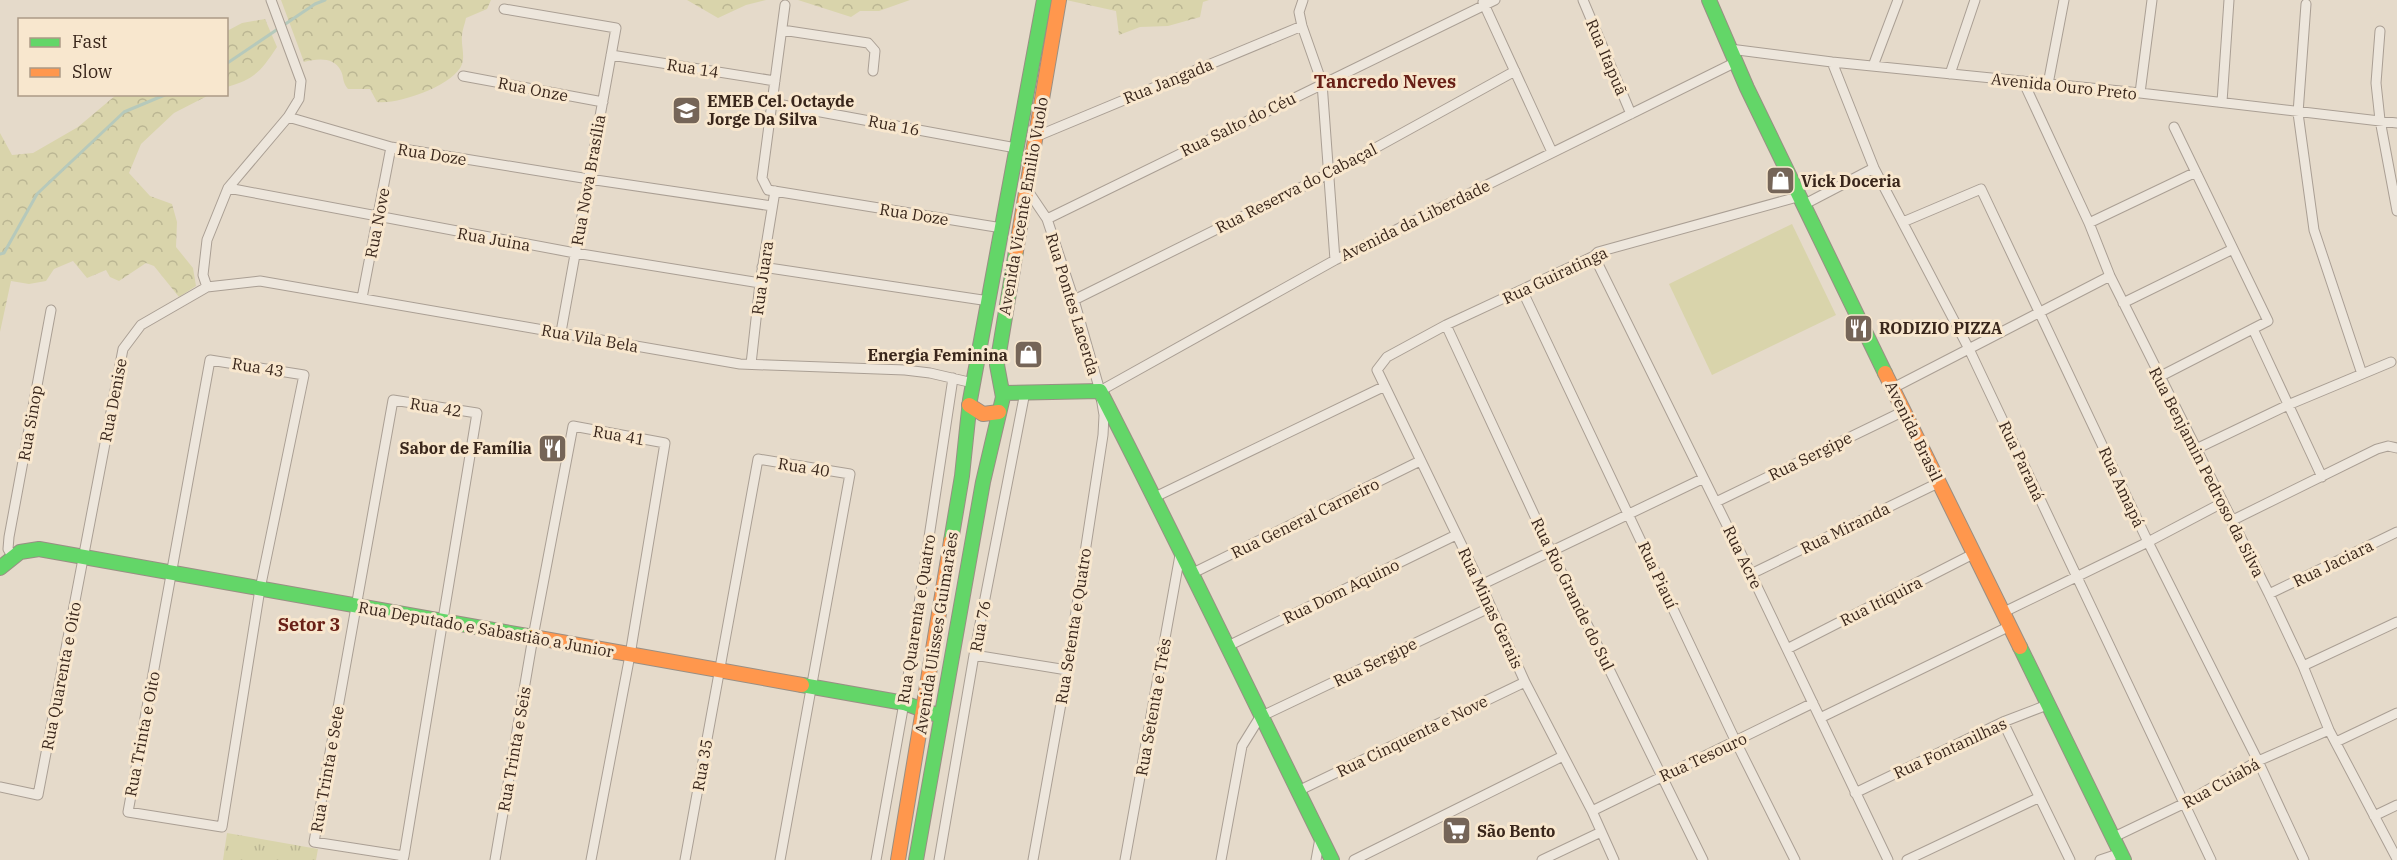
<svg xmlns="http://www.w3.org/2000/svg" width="2397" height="860" font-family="'IBM Plex Serif',serif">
	<defs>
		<pattern id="forest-crowns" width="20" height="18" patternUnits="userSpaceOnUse" patternTransform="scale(1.5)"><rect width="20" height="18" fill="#d9d4ab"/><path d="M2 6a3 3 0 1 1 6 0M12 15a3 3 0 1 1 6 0" fill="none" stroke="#bbb693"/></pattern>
		<pattern id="park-tufts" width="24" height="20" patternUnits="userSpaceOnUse" patternTransform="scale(1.5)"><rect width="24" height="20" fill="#d9d4ab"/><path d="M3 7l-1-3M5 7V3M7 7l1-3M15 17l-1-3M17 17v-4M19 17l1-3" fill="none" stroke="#bbb693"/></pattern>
	</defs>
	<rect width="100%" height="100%" fill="#e5daca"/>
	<path fill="#d9d4ab" d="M1792 224 1836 315 1712 375 1669 284Z"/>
	<path fill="url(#forest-crowns)" d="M281 0H491L487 9 466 18C465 24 462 30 462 36 461 45 465 55 462 64 455 85 398 105 377 102L370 89H348C342 82 344 77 341 71 334 56 316 59 304 62Z
		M687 0H766L746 5 718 18Z
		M798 0H910L879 11H860L851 17Z
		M1066 0H1209L1203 2 1200 17 1168 26 1140 27 1119 35 1116 11Z
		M265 19 277 47C261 71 255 79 227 87V31L242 23Z
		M116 95H209L174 113 141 144 129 173 150 196 172 204 177 222 176 247 193 268 196 286 179 297 154 266 146 263 119 281 110 277 106 270 87 278 73 261 54 269 46 281 29 284 11 281 0 332V133L12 155 33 153 78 127Z"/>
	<path fill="url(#park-tufts)" d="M227 833 318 849 316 860H223Z"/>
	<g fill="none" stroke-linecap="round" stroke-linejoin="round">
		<path stroke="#b6c9bb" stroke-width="3" d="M226 64 315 4 325 0
			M0 254 4 253 37 194 124 112 167 94"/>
		<defs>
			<path id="street" d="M1303 0 1299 12 1302 26 1322 83 1335 260
				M1583 0 1631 114
				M1483 2 1552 152
				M2306 4 2298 113 2314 230 2362 374
				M785 5 762 178 768 190 1002 228
				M504 9 616 28 561 332
				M782 30 868 43 875 51 873 71
				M2380 31 2376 83 2380 120 2397 211
				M1730 49 1832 62 2140 93 2397 123
				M611 55 775 81
				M1832 62 1874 168 1969 349 2211 860
				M1873 66 1898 0
				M1950 74 1975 0
				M463 76 603 102
				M2023 81 2089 223 2110 276 2269 594 2303 666 2329 730 2397 859
				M2048 84 2064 0
				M2140 93 2152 0
				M2222 102 2229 0
				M772 103 1016 148
				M288 117 391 147 589 179 772 206
				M1035 137 1302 26
				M228 188 575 253 760 283
				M1026 188 1047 219 1074 300 1100 391 1104 415 1103 435 1067 670 1033 860
				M1805 204 1874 168
				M1047 219 1495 0
				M1903 222 1981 189 2148 542 2258 761 2304 860
				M2089 223 2196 172
				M1594 256 1751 574 1888 860
				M762 267 989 301
				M207 287 203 275 207 240 228 188 288 117 299 99 301 81 271 0
				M1522 290 1736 742 1795 860
				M362 298 391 147
				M1074 300 1330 173 1515 71
				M2123 303 2233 249
				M1446 325 1551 551 1703 860
				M2253 329 2322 477
				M210 360 304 375 260 589 222 827 128 812Z
				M751 364 760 283 775 191
				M2159 377 2268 321 2174 127
				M1893 388 2110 276
				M1100 391 1335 260 1736 62
				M2196 449 2288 405 2391 362
				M1155 497 1383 387
				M1716 502 1904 411
				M2231 521 2377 449 2388 446 2397 448
				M12 556 8 549 9 537 51 310
				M1191 574 1420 461
				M1751 574 1938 483
				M1481 585 1702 479
				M2269 594 2397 532
				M2004 612 2148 542 2222 503
				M1226 647 1456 535
				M1787 649 1975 553
				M974 655 1067 670
				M2303 666 2397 622
				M1820 718 2010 626
				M2003 722 2070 860
				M2336 742 2397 713
				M0 787 38 795 123 349 141 325 207 287 260 281 740 364 905 370 930 373 973 383
				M1298 791 1525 682
				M1855 793 2003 722 2047 705
				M1592 811 1813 703
				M2374 816 2397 805
				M2114 837 2185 803 2258 761 2329 730
				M403 860 404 856 477 413 393 400 314 842 404 856
				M495 860 533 637 573 426 665 443 630 655 591 860
				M685 860 758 459 850 474 780 860
				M876 860 904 703 953 378
				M939 860 974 655 1025 392
				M1125 860 1180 555
				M1221 860 1242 746 1260 717 1491 607
				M1316 860 1320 838
				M1354 860 1563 756
				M1542 860 1601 832
				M1614 860 1592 811 1525 682 1481 585 1377 370 1387 357 1446 325 1594 256 1598 252 1801 196
				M1907 860 2038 798
				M2100 860 2121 853"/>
			<path id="fast" d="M1709 0 1747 88 1885 373
				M1003 393 1100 391C1180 546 1255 704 1332 860
				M951 541 962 476 970 400 1044 0
				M0 568 20 552 39 549 533 637
				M2020 647 2124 860
				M802 685 904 703 940 716
				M916 860 983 482 1003 397 997 365 1016 251"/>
			<path id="slow" d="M1016 251 1059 0
				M1885 373 2020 647
				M969 405 983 414 999 412
				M533 637 802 685
				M898 860 951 541"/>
		</defs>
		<use href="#street" stroke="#aa9f94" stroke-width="11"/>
		<use href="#fast" stroke="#998f84" stroke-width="16"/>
		<use href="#slow" stroke="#998f84" stroke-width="16"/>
		<use href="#street" stroke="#ede6dc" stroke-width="9"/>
		<use href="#fast" stroke="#63d668" stroke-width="14"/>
		<use href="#slow" stroke="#ff974d" stroke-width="14"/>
	</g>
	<defs>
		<symbol id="school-square" viewBox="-11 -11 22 22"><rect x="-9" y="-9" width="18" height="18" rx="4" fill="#756558" stroke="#f8e7ce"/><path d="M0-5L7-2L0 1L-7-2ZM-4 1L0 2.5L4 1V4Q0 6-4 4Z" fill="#fff"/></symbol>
		<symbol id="shop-square" viewBox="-11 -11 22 22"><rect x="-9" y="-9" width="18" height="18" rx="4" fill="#756558" stroke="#f8e7ce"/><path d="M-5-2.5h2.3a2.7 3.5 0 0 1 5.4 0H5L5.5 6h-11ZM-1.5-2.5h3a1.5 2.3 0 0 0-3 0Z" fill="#fff"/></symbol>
		<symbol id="restaurant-square" viewBox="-11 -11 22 22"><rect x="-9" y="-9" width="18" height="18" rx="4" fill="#756558" stroke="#f8e7ce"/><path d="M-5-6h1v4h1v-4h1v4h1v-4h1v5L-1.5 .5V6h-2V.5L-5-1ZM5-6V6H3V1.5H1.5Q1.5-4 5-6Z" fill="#fff"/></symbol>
		<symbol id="supermarket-square" viewBox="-11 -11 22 22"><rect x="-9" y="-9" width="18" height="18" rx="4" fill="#756558" stroke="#f8e7ce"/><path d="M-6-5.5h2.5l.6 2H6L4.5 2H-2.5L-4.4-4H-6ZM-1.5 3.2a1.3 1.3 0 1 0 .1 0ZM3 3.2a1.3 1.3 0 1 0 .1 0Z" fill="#fff"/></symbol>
	</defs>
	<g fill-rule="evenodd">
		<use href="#school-square" x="670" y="94" width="33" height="33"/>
		<use href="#shop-square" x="1764" y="164" width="33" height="33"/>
		<use href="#restaurant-square" x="1842" y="312" width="33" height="33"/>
		<use href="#shop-square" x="1012" y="338" width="33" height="33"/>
		<use href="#restaurant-square" x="536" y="432" width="33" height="33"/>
		<use href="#supermarket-square" x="1440" y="814" width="33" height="33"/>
	</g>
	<g text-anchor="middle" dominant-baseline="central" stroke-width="6" stroke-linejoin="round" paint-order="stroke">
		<g font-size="16" fill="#39261b" stroke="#f8e7ce">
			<text transform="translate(1607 57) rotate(67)">Rua Itapuã</text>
			<text transform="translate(693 68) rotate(9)">Rua 14</text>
			<text transform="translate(1168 81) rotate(-22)">Rua Jangada</text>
			<text transform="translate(2064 86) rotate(6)">Avenida Ouro Preto</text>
			<text transform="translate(533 89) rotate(11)">Rua Onze</text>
			<text transform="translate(1238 124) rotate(-26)">Rua Salto do Céu</text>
			<text transform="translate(894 125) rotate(11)">Rua 16</text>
			<text transform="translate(432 154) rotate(9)">Rua Doze</text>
			<text transform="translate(588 180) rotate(-80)">Rua Nova Brasília</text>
			<text transform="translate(1296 188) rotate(-27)">Rua Reserva do Cabaçal</text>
			<text transform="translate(1023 206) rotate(-80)">Avenida Vicente Emilio Vuolo</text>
			<text transform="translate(914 214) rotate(9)">Rua Doze</text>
			<text transform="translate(1415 220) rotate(-26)">Avenida da Liberdade</text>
			<text transform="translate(377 223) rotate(-79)">Rua Nove</text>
			<text transform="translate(494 239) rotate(10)">Rua Juina</text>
			<text transform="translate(1555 275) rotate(-25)">Rua Guiratinga</text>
			<text transform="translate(762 278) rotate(-82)">Rua Juara</text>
			<text transform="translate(1073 304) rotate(73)">Rua Pontes Lacerda</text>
			<text transform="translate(590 338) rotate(10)">Rua Vila Bela</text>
			<text transform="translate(258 367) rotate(9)">Rua 43</text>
			<text transform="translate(113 400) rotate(-79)">Rua Denise</text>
			<text transform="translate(436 407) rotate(9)">Rua 42</text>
			<text transform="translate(30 423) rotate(-80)">Rua Sinop</text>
			<text transform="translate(1914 431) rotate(64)">Avenida Brasil</text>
			<text transform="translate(619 435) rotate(10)">Rua 41</text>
			<text transform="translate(1810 456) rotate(-26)">Rua Sergipe</text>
			<text transform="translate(2022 461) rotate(65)">Rua Paraná</text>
			<text transform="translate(804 467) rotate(9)">Rua 40</text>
			<text transform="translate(2207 472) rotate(63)">Rua Benjamin Pedroso da Silva</text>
			<text transform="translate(2122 487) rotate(65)">Rua Amapá</text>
			<text transform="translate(1305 518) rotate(-26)">Rua General Carneiro</text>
			<text transform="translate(1845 528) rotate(-26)">Rua Miranda</text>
			<text transform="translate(1743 557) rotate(64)">Rua Acre</text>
			<text transform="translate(2333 563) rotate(-26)">Rua Jaciara</text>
			<text transform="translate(1658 575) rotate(65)">Rua Piauí</text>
			<text transform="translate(1341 591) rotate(-26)">Rua Dom Aquino</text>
			<text transform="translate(1573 594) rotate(64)">Rua Rio Grande do Sul</text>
			<text transform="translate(1881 601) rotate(-27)">Rua Itiquira</text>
			<text transform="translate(1491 608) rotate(65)">Rua Minas Gerais</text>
			<text transform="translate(916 619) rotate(-81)">Rua Quarenta e Quatro</text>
			<text transform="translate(980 626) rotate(-79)">Rua 76</text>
			<text transform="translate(1073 626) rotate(-81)">Rua Setenta e Quatro</text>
			<text transform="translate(486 629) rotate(10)">Rua Deputado e Sabastião a Junior</text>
			<text transform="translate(936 633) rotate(-81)">Avenida Ulisses Guimarães</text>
			<text transform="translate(1375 662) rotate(-26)">Rua Sergipe</text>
			<text transform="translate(61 676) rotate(-79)">Rua Quarenta e Oito</text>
			<text transform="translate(1153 707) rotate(-80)">Rua Setenta e Três</text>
			<text transform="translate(142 734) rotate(-79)">Rua Trinta e Oito</text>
			<text transform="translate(1412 736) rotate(-26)">Rua Cinquenta e Nove</text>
			<text transform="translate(1950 748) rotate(-25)">Rua Fontanilhas</text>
			<text transform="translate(514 749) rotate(-80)">Rua Trinta e Seis</text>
			<text transform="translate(1703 757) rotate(-25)">Rua Tesouro</text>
			<text transform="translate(702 765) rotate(-80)">Rua 35</text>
			<text transform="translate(327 769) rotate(-80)">Rua Trinta e Sete</text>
			<text transform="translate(2221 783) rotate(-29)">Rua Cuiabá</text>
		</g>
		<g font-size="16" font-weight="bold" fill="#39261b" stroke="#f8e7ce" text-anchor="start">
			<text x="707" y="101">EMEB Cel. Octayde<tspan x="707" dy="18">Jorge Da Silva</tspan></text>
			<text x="1801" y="181">Vick Doceria</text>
			<text x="1879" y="328">RODIZIO PIZZA</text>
			<text x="1008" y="355" text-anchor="end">Energia Feminina</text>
			<text x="532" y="448" text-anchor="end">Sabor de Família</text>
			<text x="1477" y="831">São Bento</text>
		</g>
		<g font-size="18" font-weight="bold" fill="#692017" stroke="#f8e7ce">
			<text x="1385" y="81">Tancredo Neves</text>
			<text x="309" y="624">Setor 3</text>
		</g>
	</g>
	<rect x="18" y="18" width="210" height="78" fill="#f8e7ce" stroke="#ac9a86" stroke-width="1.5"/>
	<rect x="30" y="38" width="30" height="9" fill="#63d668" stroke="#ac9a86" stroke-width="1.5"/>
	<text x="72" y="48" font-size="18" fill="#39261b">Fast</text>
	<rect x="30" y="68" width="30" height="9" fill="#ff974d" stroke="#ac9a86" stroke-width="1.5"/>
	<text x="72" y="78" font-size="18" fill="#39261b">Slow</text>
</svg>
